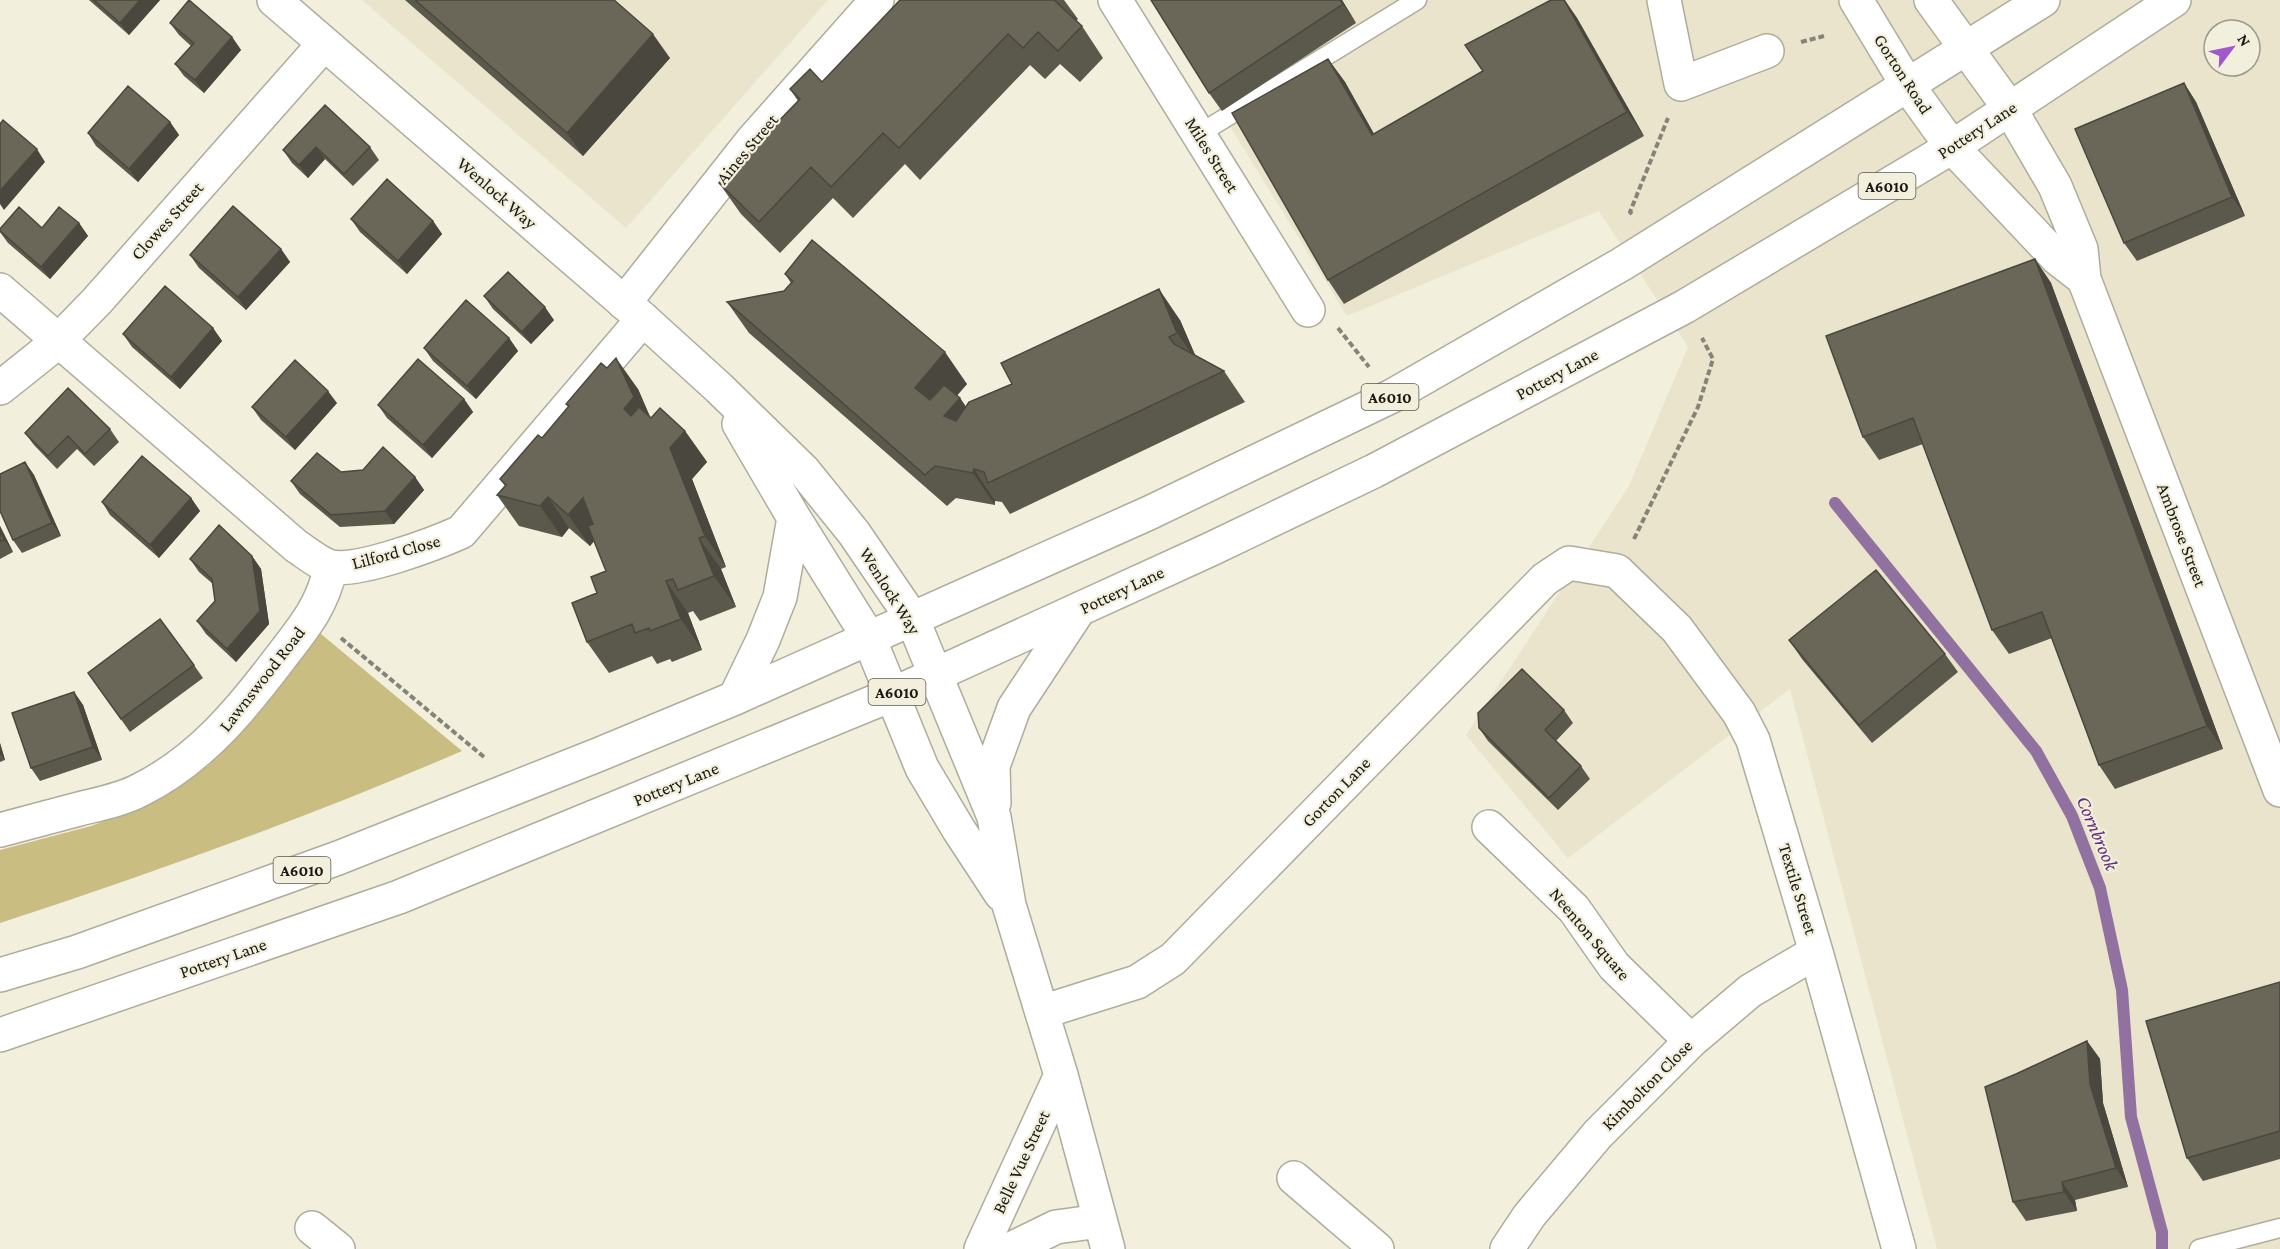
<svg xmlns="http://www.w3.org/2000/svg" width="2280" height="1249" font-family="'Crimson Pro',serif">
	<rect width="100%" height="100%" fill="#f2efdd"/>
	<path fill="#e9e4cb" fill-rule="evenodd" d="M362 0H828L626 228Z
		M1152 0H2280V1249H1937L1790 689 1568 858 1466 735 1629 486 1688 347 1599 211 1347 316ZM2214 30H2250V66H2214Z"/>
	<path fill="#cabd82" d="M315 629 462 751C312 816 156 872 0 923V850L91 826 146 805 208 766 257 713Z"/>
	<g fill="none" stroke-linecap="round" stroke-linejoin="round">
		<path stroke="#90719f" stroke-width="12" d="M1835 503 2036 751 2072 816 2100 888 2108 925 2122 990 2131 1117 2162 1232V1249"/>
		<defs>
			<path id="service" d="M1199 134 1417 0
				M2199 1249 2280 1228"/>
			<path id="minor" d="M1115 0 1308 310
				M1664 0 1681 84 1767 51
				M2010 109 2055 186 2081 249 2084 279 2280 790
				M1952 147 2057 258 2084 279
				M0 290 296 546C307 553 321 565 332 567 360 572 434 544 461 532L643 319
				M624 303 752 141 877 0
				M0 388 54 345 97 301 324 44
				M1489 827 1574 909 1614 966 1691 1041
				M0 830C26 823 53 816 79 809 99 804 121 800 140 790 200 760 241 710 281 657 305 626 322 606 331 567
				M1042 1012 1137 982 1173 959 1545 579 1569 563 1617 571 1677 629 1739 713 1753 740 1816 952 1899 1249
				M1294 1178 1377 1249
				M312 1228 338 1249
				M1507 1249 1529 1216 1598 1134 1691 1041 1750 991 1816 952"/>
			<path id="tertiary" d="M274 0 643 319 719 388 804 471 854 533 912 618 994 817 1009 905 1061 1075 1108 1249
				M1856 0 1908 86 1952 147
				M1931 0 2010 109
				M739 424 794 518 869 638 922 768 959 830 1001 894
				M735 698 763 640 780 597 794 518
				M994 803 993 766 1014 708 1078 611
				M981 1249 1061 1075
				M1011 1249 1056 1227 1100 1221"/>
			<path id="trunk" d="M0 975 77 952 338 858 600 754 735 698 1149 513 1392 396 1622 264 2043 0
				M0 1035 399 897 891 695 1209 550 1374 471 1684 307 1952 147 2174 0"/>
		</defs>
		<use href="#service" stroke="#afac9c" stroke-width="21"/>
		<use href="#minor" stroke="#afac9c" stroke-width="36"/>
		<use href="#tertiary" stroke="#afac9c" stroke-width="36"/>
		<use href="#trunk" stroke="#afac9c" stroke-width="36"/>
		<path stroke="#868478" stroke-width="4" stroke-dasharray="6 3" stroke-linecap="butt" d="M1801 42 1824 36
			M1632 214 1630 212 1668 118
			M1338 328 1369 367
			M1634 539 1698 407 1713 359 1702 338
			M341 638 484 757"/>
		<use href="#service" stroke="#fff" stroke-width="18"/>
		<use href="#minor" stroke="#fff" stroke-width="33"/>
		<use href="#tertiary" stroke="#fff" stroke-width="33"/>
		<use href="#trunk" stroke="#fff" stroke-width="33"/>
	</g>
	<path fill="#5b594c" d="M89 0H160L129 35Z
		M405 0H614L670 58 583 156Z
		M900 0H1064L1078 19 1076 21 1082 26 1103 58 1080 82 1060 64 1045 79 1030 65 920 180 905 164 853 218 833 198 780 253 741 214 719 183 798 101 790 89 822 82Z
		M1151 0H1342L1356 23 1222 111 1209 93Z
		M1551 0H1565L1577 18 1644 136 1344 304 1328 280V59L1345 82 1374 134 1483 71Z
		M170 23 232 37 241 50 204 93 184 76 175 64 191 46 179 35Z
		M2184 83 2196 102 2245 216 2137 261 2124 243Z
		M325 105 370 147 379 160 353 186 325 159 308 178 292 163 283 150Z
		M170 122 179 135 138 182 96 146 88 133Z
		M351 219 433 221 442 234 407 274 360 232Z
		M79 223 88 236 50 279 8 243 0 232V229L42 228Z
		M281 249 290 262 246 310 199 268 190 255Z
		M2035 259 2051 283 2223 749 2115 789 2099 765 2052 638 2009 654 1992 630 1923 444 1879 460 1863 437Z
		M785 274 967 384 957 395 960 398 966 407 1180 320 1195 355 1224 371 1245 402 1010 514 1002 502 995 501V505L956 498 947 506 749 333 727 302 784 291 791 283Z
		M484 296 554 320 531 344 493 309Z
		M213 328 222 341 180 389 132 347 123 334Z
		M509 338 518 351 476 399 433 361 424 348Z
		M607 368 638 389 650 417 685 431 707 462 692 479 726 567 721 569 736 607 700 621 693 611 688 613 702 650 672 662 670 659 657 664 652 656 609 673 587 642 597 593 606 571 594 541 590 546 569 528 562 537 519 526 497 495 505 486 500 479 542 438 568 407 566 404Z
		M464 399 473 412 432 458 387 418 378 405Z
		M337 403 295 450 261 420 252 407Z
		M110 429 119 442 94 466 77 449 57 469 34 445 25 433Z
		M25 462 34 475 61 536 22 553 13 540Z
		M341 472 415 477 424 490 394 524 340 527 300 494 291 481Z
		M191 498 200 511 159 558 110 515 102 502Z
		M0 526 13 552 0 559Z
		M252 556 261 569 269 624 236 662 206 634 197 621 215 601 213 584 199 572 190 559Z
		M1789 640 1945 654 1958 672 1872 743 1802 659Z
		M194 665 203 678 130 732 88 673Z
		M74 692 83 705 102 760 40 781 31 768Z
		M1564 710 1573 723 1556 741 1581 766 1590 779 1558 810 1488 741 1479 728Z
		M0 743 5 760 0 762Z
		M2280 982V1159L2203 1181 2187 1158Z
		M2087 1041 2100 1059 2103 1103 2128 1187 2075 1200 2077 1211 2026 1221 2013 1202 2016 1074Z"/>
	<path fill="#4a483e" d="M140 0H160L129 35 120 23Z
		M1340 0H1342L1356 23Z
		M1564 0 1577 18 1644 136 1627 112Z
		M653 34 670 58 583 156 567 133Z
		M232 37 241 50 204 93 195 80Z
		M1328 59 1345 82 1388 159 1372 135Z
		M2184 83 2196 102 2245 216 2232 197Z
		M170 122 179 135 138 182 129 169Z
		M316 147 325 159 308 178 299 165Z
		M37 149 45 162 4 210 0 204V191Z
		M433 221 442 234 407 274 398 261Z
		M79 223 88 236 50 279 41 267Z
		M281 249 290 262 246 310 238 297Z
		M2035 259 2051 283 2223 749 2207 726Z
		M1159 289 1180 320 1199 364 1177 333Z
		M545 307 554 320 531 344 522 332Z
		M213 328 222 341 180 389 171 377Z
		M509 338 518 351 476 399 467 386Z
		M945 352 967 384 937 419 915 388Z
		M616 358 638 389 655 428 645 440 624 409Z
		M328 391 337 403 295 450 286 437Z
		M960 398 981 429 966 447 944 416Z
		M464 399 473 412 432 458 423 445Z
		M685 431 707 462 692 479 726 567 705 536 670 448Z
		M25 462 34 475 61 536 52 523Z
		M974 469 995 501V505L973 473Z
		M415 477 424 490 394 524 385 511Z
		M548 497 569 528 562 537 540 506Z
		M191 498 200 511 159 558 150 545Z
		M583 498 604 529 590 546 568 515Z
		M0 526 13 552 4 540 0 531Z
		M699 538 721 569 736 607 714 576Z
		M252 556 261 569 269 624 236 662 227 649Z
		M666 581 688 613 702 650 681 619Z
		M74 692 83 705 102 760 93 747Z
		M0 743 5 760 0 754Z
		M2087 1041 2100 1059 2103 1103 2128 1187 2116 1168 2090 1084Z
		M2062 1182 2075 1200 2077 1211 2064 1192Z"/>
	<path fill="#6a6758" stroke="#4a483e" stroke-width="1.5" d="M94 0H140L120 23Z
		M189 0 232 37 195 80 175 64 194 43 170 23Z
		M415 0H614L653 34 567 133Z
		M900 0H1054L1082 26 1058 51 1038 32 1023 48 1008 34 899 148 883 133 831 187 811 167 759 222 719 183 800 99 790 89 810 69 822 82Z
		M1151 0H1340L1343 4 1209 93Z
		M1551 0H1564L1627 112 1328 280 1232 113 1328 59 1372 135 1483 71 1465 45Z
		M2184 83 2232 197 2124 243 2075 129Z
		M128 86 170 122 129 169 88 133Z
		M325 105 370 147 344 174 316 147 299 165 283 150Z
		M3 120 37 149 0 191V124Z
		M387 179 433 221 398 261 351 219Z
		M233 206 281 249 238 297 190 255Z
		M19 207 42 228 59 207 79 223 41 267 0 231V229Z
		M812 240 945 352 915 388 930 400 944 385 960 398 944 416 956 421 969 402 1012 384 1001 363 1159 289 1177 333 1169 337 1174 344 1224 371 988 483 984 472 974 469 973 473 935 466 925 475 727 302 784 291 793 281 785 274Z
		M2035 259 2207 726 2099 765 2042 612 1992 630 1913 418 1863 437 1826 336Z
		M508 272 545 307 522 332 484 296Z
		M165 286 213 328 171 377 123 334Z
		M466 300 509 338 467 386 424 348Z
		M616 358 634 397 624 409 631 416 639 407 651 418 660 408 685 431 670 448 705 536 699 538 714 576 678 590 673 579 666 581 681 619 650 631 649 628 635 633 632 624 587 642 572 603 597 593 591 577 606 571 588 526 593 524 583 498 568 515 548 497 540 506 497 495 506 485 500 479 538 435 542 438 569 406 566 404 601 363 607 368Z
		M418 359 464 399 423 445 378 405Z
		M295 360 328 391 286 437 252 407Z
		M68 388 110 429 85 454 68 436 48 456 25 433Z
		M383 447 415 477 385 511 331 515 291 481 317 453 341 472 363 470Z
		M142 456 191 498 150 545 102 502Z
		M25 462 52 523 13 540 0 511V474Z
		M219 525 252 556 260 611 227 649 197 621 215 601 212 579 190 559Z
		M0 531 4 540 0 541Z
		M1876 570 1945 654 1859 725 1789 640Z
		M160 619 194 665 121 719 88 673Z
		M1522 669 1564 710 1545 730 1581 766 1549 798 1479 728 1478 713Z
		M74 692 93 747 31 768 12 713Z
		M2280 982V1131L2187 1158 2146 1021Z
		M2087 1041 2090 1084 2116 1168 2062 1182 2064 1192 2013 1202 1985 1087 2016 1074Z"/>
	<g text-anchor="middle" dominant-baseline="central" stroke-width="4.5" stroke-linejoin="round" paint-order="stroke">
		<g fill="#f2efdd" stroke="#5b584f" stroke-width="1.5">
			<rect x="1858.5" y="173" width="57" height="26" rx="4.5"/>
			<rect x="1361.5" y="384" width="57" height="26" rx="4.5"/>
			<rect x="868.5" y="679" width="57" height="26" rx="4.5"/>
			<rect x="273.5" y="857" width="57" height="26" rx="4.5"/>
		</g>
		<g font-size="16" font-weight="bold" fill="#1a1812">
			<text x="1887" y="186">A6010</text>
			<text x="1390" y="397">A6010</text>
			<text x="897" y="692">A6010</text>
			<text x="302" y="870">A6010</text>
		</g>
		<g font-size="18" fill="#1a1812" stroke="#f2efdd">
			<text transform="translate(1903 74) rotate(57)">Gorton Road</text>
			<text transform="translate(1977 130) rotate(-33)">Pottery Lane</text>
			<text transform="translate(747 149) rotate(-50)">Aines Street</text>
			<text transform="translate(1212 155) rotate(58)">Miles Street</text>
			<text transform="translate(497 193) rotate(41)">Wenlock Way</text>
			<text transform="translate(167 221) rotate(-48)">Clowes Street</text>
			<text transform="translate(1557 374) rotate(-28)">Pottery Lane</text>
			<text transform="translate(2182 535) rotate(69)">Ambrose Street</text>
			<text transform="translate(396 552) rotate(-15)">Lilford Close</text>
			<text transform="translate(1122 590) rotate(-25)">Pottery Lane</text>
			<text transform="translate(890 591) rotate(58)">Wenlock Way</text>
			<text transform="translate(262 679) rotate(-52)">Lawnswood Road</text>
			<text transform="translate(676 784) rotate(-22)">Pottery Lane</text>
			<text transform="translate(1336 792) rotate(-46)">Gorton Lane</text>
			<text transform="translate(1798 889) rotate(73)">Textile Street</text>
			<text transform="translate(1590 934) rotate(50)">Neenton Square</text>
			<text transform="translate(223 958) rotate(-19)">Pottery Lane</text>
			<text transform="translate(1647 1085) rotate(-45)">Kimbolton Close</text>
			<text transform="translate(1021 1162) rotate(-65)">Belle Vue Street</text>
		</g>
		<g font-size="20" font-style="italic" fill="#612c7c" stroke="#f2efdd">
			<text transform="translate(2098 833) rotate(67)">Cornbrook</text>
		</g>
	</g>
	<g transform="translate(2232 48) rotate(58)"><circle r="28" fill="#f2efdd" stroke="#9c998c" stroke-width="1.5"/>
	<path d="M0-4.5L10 22L0 15L-10 22Z" fill="#a257ca"/>
	<text y="-9" font-size="16" font-weight="bold" text-anchor="middle" fill="#1a1812">N</text>
	</g>
</svg>
